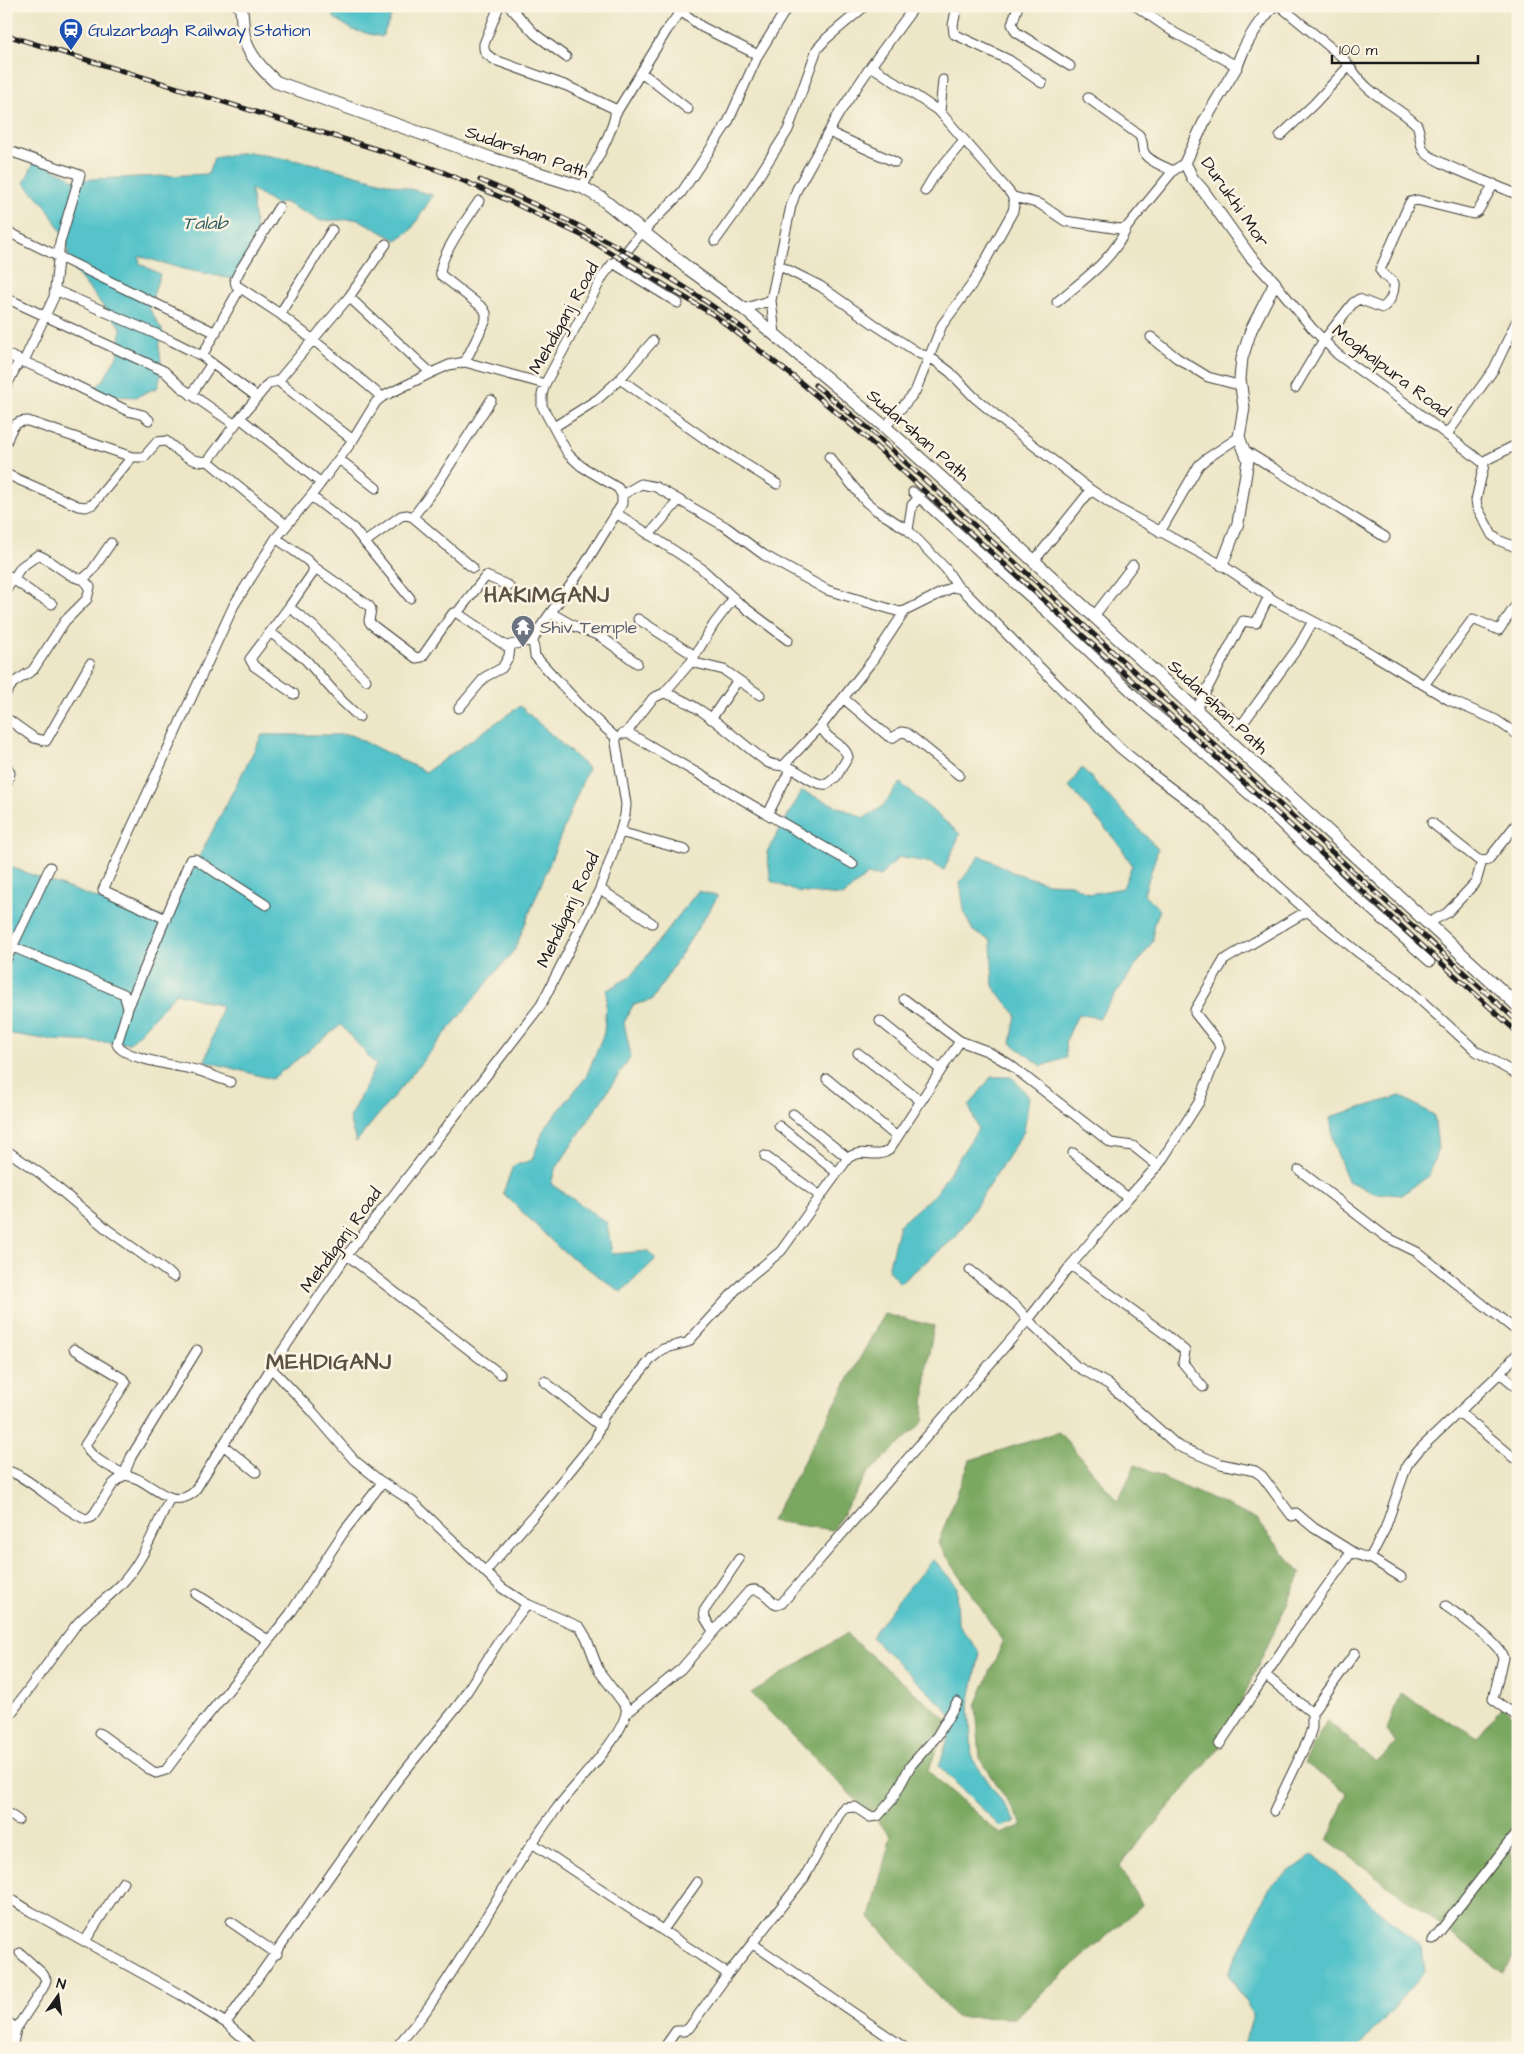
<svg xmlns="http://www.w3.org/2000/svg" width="1524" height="2054" font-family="'Architects Daughter',sans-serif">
	<rect width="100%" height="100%" fill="#fcf5e5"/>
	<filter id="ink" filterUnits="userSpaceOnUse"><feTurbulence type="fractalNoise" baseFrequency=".02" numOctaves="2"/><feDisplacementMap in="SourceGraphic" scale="10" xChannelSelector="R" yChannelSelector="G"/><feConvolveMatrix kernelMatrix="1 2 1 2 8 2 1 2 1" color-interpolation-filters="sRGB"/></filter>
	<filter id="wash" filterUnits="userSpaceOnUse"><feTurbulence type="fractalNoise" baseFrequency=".0096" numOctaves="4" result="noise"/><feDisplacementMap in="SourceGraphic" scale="20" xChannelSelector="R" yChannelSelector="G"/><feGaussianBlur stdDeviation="1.12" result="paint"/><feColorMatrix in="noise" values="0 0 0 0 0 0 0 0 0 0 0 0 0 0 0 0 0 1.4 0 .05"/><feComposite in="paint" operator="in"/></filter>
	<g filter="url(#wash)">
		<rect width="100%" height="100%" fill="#ede6c7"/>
		<path fill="#7aa861" stroke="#4b623e" d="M884 1314 934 1326 927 1364 923 1422 867 1474 833 1530 771 1521Z
			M1059 1432 1118 1501 1135 1465 1256 1519 1301 1574 1220 1747 1119 1866 1142 1905 1014 2018 955 2017 870 1917 891 1836 751 1693 846 1634 948 1721 928 1771 1000 1834 1023 1825 980 1758 976 1705 1003 1642 938 1543 970 1460Z
			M1400 1693 1477 1737 1502 1706 1518 1719V1835L1509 1846 1518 1886V1950L1503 1972 1328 1840 1347 1793 1304 1763 1327 1720 1376 1763 1396 1744 1387 1730Z"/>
		<path fill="#55c3c9" stroke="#387072" d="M334 6H396L382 37 353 30 334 18Z
			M247 152 310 163 433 195 411 230 396 240 358 219 321 221 284 202 276 205 251 189 257 239 233 279 183 269 139 256 140 264 160 274 149 308 163 332 159 346 162 370 158 387 136 397 89 395 104 379 119 352 121 328 69 264 67 241 45 205 24 183 35 160 70 177 72 180 208 174 214 158Z
			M520 706 588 768 515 949 356 1142 349 1118 376 1065 341 1025 272 1079 205 1061 222 1006 176 993 130 1043 51 1040 6 1033V870L8 866 134 912 168 917 262 735H351L426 772Z
			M1082 768 1158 849 1144 894 1160 910 1153 926V941L1099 1018 1078 1014 1065 1043 1066 1058 1042 1066 1011 1043 1016 1015 993 986 991 941 973 931 965 915 960 883 980 855 1012 872 1047 883 1071 884 1090 894 1123 888 1132 865 1121 847 1069 786Z
			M900 783 960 834 944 870 931 863 899 857 880 876 867 875 843 896 797 892 771 881 767 852 802 791 864 818 882 807Z
			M698 891 718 896 652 1000 633 1005 624 1023 631 1056 555 1170 551 1184 607 1223 612 1254 648 1251 656 1259 621 1292 559 1248 503 1193 513 1166 532 1160 544 1129 586 1077 604 1033 607 990 630 977Z
			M991 1077H1012L1029 1097 1024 1131 956 1237 900 1283 888 1270 899 1225 936 1193 978 1129 969 1106Z
			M1400 1096 1434 1115 1438 1148 1429 1176 1401 1195 1374 1193 1348 1181 1334 1145 1330 1117Z
			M933 1559 957 1586 958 1624 980 1653 969 1704 972 1758 1016 1822 1000 1827 939 1766 954 1720 944 1707 871 1637 896 1603Z
			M1313 1854 1422 1947 1425 1972 1359 2048H1291L1289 2046 1287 2048H1243L1253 2014 1228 1974 1271 1885Z"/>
	</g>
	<g filter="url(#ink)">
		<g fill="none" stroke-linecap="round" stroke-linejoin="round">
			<defs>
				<path id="minor" d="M499 6 484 44C483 53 487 55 495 60L567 86 615 109C618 123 590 173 582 187
					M509 6 535 34 566 57
					M674 6 702 27 758 55
					M957 6 953 25 954 34 1009 60 1042 83
					M1018 6 1012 24 1016 32 1070 66
					M1136 6 1175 33 1237 66
					M1280 6 1341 56C1351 67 1357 79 1369 89 1384 102 1403 111 1417 125 1421 133 1419 144 1424 151 1432 163 1500 186 1518 195
					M871 66 940 112 1005 187C1013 196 1016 199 1013 211L973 283 942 325 915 392 885 427
					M641 72 688 109
					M1088 98 1139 135C1143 140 1142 144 1143 150 1146 161 1164 166 1173 171
					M940 112 943 80
					M616 113 667 30 681 11
					M829 132 895 162
					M1280 136 1314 104 1349 66
					M6 150 80 175 60 242 54 297 23 363
					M925 191 934 176 964 140
					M1014 197 1040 204 1065 221 1120 229 1127 227 1173 171 1185 163
					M279 207 239 272 235 280 236 285 280 314 322 347 382 397
					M6 231 216 333
					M715 241 738 209 788 130 817 49 827 38 865 6
					M613 263 678 303
					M778 265 820 286 874 324 920 354 930 357 950 372 974 397 1009 426 1091 490 1119 509 1222 565 1275 601 1347 639 1449 700 1496 720 1518 735
					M1275 283 1311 327 1337 354 1412 408 1482 462 1484 465 1476 500 1477 507 1492 535 1498 540 1518 548
					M55 290 170 340 202 356 257 397
					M349 297 431 373
					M6 298 164 371 182 388 234 424
					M1057 302C1084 279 1113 260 1127 227
					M744 309 771 300
					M280 314 332 230
					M775 334 771 300 791 206 797 189 838 115 871 66 915 6
					M1151 337 1177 358 1208 377 1242 386
					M6 354 52 374 128 411 143 415 149 420
					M202 356 240 288
					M465 362 486 320V313L483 308 441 275C436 260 470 215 479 201
					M620 379 708 441 777 484
					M6 387 19 361
					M1295 388 1323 341 1353 303 1359 299 1382 308C1390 303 1395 292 1394 283L1384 275 1380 270 1410 202 1417 200 1473 214 1478 211 1494 184
					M191 395 212 363
					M240 418 269 383 278 381
					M554 427 598 399 620 379 653 341
					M1447 434 1494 369 1518 318
					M353 440 278 381 349 297 386 244
					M6 443C11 430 13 420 28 421L132 457H144L157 442 166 441C179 451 190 464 208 461L240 418 321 483
					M1244 450 1385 537
					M829 457 866 502 876 510 908 530
					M339 459 376 488
					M208 461 286 525
					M1482 462 1518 444
					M6 474 78 506 86 507 93 504 132 457
					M913 492 1053 618 1146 706 1205 755 1280 823 1350 891 1430 962
					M622 495 641 484 656 487 726 527 764 555 827 590 900 612 905 611 953 587 962 589 1120 748 1148 771 1199 809 1268 876 1307 911 1359 953 1402 983 1476 1051 1518 1075
					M311 496 353 528 410 598
					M920 497 912 505 908 530 946 569 958 587
					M616 513 701 568 740 604 788 640
					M413 517 437 485 491 400
					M1160 532 1199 465 1206 459 1239 437
					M649 535 679 500
					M276 538 307 560 314 567 312 574 289 607 250 659 254 666 294 694
					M365 542 401 516 407 515 413 517 473 568
					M1034 561 1091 490
					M314 567 369 606 371 609 369 621 371 624 416 658 422 657 453 613H457L506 646 533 640
					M6 574 37 596 52 604
					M6 590 21 567 38 555C53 560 69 579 83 579L91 572 111 543
					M289 607 312 625 366 680
					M457 613 486 576 509 586
					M551 613 574 626 600 636 637 663
					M1094 616 1133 565
					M638 619 695 656
					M270 632 306 660 342 701 359 717
					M691 662 724 670 760 695
					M1424 685 1473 619 1499 630 1518 602
					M6 693 13 683 33 670 65 621 87 599 90 587 83 579
					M664 693 691 662 714 624 734 598
					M1203 696 1239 724 1243 723 1299 646 1313 621
					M843 698 888 736 892 738 901 732 907 733 959 775
					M459 708 485 677 502 668 509 656 510 646
					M1196 710 1243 621 1256 623 1269 596
					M6 718 34 738 46 741 90 664
					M711 719 738 680
					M626 733 653 698 664 693C703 704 734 739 767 762 775 767 784 764 793 769 803 774 815 786 827 784L836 777 848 757C845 743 823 740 822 725L872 661 905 611
					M622 734H630L853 864
					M6 765 10 773 6 785
					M783 766 822 725
					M768 814 791 768
					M1432 823 1477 859 1482 861 1488 860 1518 822
					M620 832 685 850
					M600 889 652 923
					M166 919 103 890 234 605 276 538 311 496 353 440 376 402 382 397 431 373 449 365 465 362 545 384
					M1428 923 1447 913 1476 882 1482 861
					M6 944 124 994 128 1008 117 1044C122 1059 181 1066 196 1070 207 1073 218 1078 230 1082
					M6 960 50 867
					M904 999 960 1041 987 1051 1009 1064 1111 1143 1133 1146 1158 1166
					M128 1008 190 860 195 859 266 905
					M880 1021 941 1070
					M858 1053 921 1101
					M827 1079 897 1137
					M793 1114 848 1158
					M779 1126 836 1172
					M6 1150 41 1174 108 1230 174 1277
					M1073 1153 1128 1198
					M765 1156 819 1195
					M1299 1170 1386 1237 1417 1252 1518 1332
					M347 1255 500 1374
					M1071 1265 1165 1334 1185 1351 1183 1363 1203 1387
					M970 1270 1017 1307 1028 1320 1076 1366 1108 1384 1178 1446 1221 1464 1255 1471 1262 1476 1292 1516
					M74 1349 122 1378 126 1382 85 1445C90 1458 112 1468 124 1474
					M1518 1353 1500 1373 1518 1388
					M271 1368 312 1411 354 1460 379 1480 413 1502 502 1588 527 1604 580 1627 586 1637 599 1671 626 1707C630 1731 572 1787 557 1808 508 1873 472 1947 425 2012 416 2024 405 2036 396 2048
					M544 1381 600 1426
					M1459 1412 1514 1458
					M223 1445 256 1472
					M6 1471C22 1471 64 1512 86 1519L90 1518 94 1514 113 1484 124 1475C150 1477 168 1513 194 1492L271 1368 347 1255 541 1005 600 889 620 832 625 815 626 804 615 737 583 708 535 656 533 640 539 629 582 569 622 504V495L618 488 581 466 568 454 542 406V395L545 384 603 276 613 263 621 258 642 232 681 193 692 177 728 122 758 55 788 6
					M124 1475 131 1457 197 1350
					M1296 1513 1314 1528 1354 1553
					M1370 1558 1401 1577
					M485 1572 535 1514 595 1440 604 1416 652 1358 663 1349 688 1342 743 1282 781 1251 848 1158C863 1147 876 1160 889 1150L960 1041
					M196 1594 268 1640
					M1446 1606C1459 1616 1501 1643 1503 1658L1493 1699 1518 1717
					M713 1631 705 1618 704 1611 739 1559
					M1265 1675 1312 1713V1728L1308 1740 1274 1811
					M627 1713 681 1669 749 1591C760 1586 768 1599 777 1605L782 1603 1028 1320 1071 1265 1128 1198 1160 1163 1199 1102 1220 1048 1218 1042 1195 1013V1010L1224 960 1307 911
					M1312 1713 1355 1653
					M6 1720 76 1625C91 1608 111 1597 125 1580 145 1557 156 1525 170 1498
					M99 1733 152 1771 156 1773 166 1770 200 1725 290 1614 345 1530 382 1483
					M1219 1745 1301 1622 1350 1554C1357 1551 1363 1559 1370 1558L1385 1529 1407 1465 1419 1450 1500 1373
					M6 1812 18 1820
					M532 1843 728 1974
					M6 1896 30 1911 181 1995 226 2023 254 2048
					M231 1922 277 1954
					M663 1930 697 1882
					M1433 1940 1518 1831
					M85 1941 123 1882
					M753 1944 905 2048
					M6 2020 16 2029 12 2048
					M226 2023 396 1782 459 1704 499 1641 527 1604
					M16 2029 43 1988 46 1980 43 1974 20 1953
					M664 2048 676 2031H684L689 2028 728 1974 804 1878 841 1811 844 1808 855 1807 870 1817 878 1816 892 1800 911 1765 937 1736 957 1702"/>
				<path id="tertiary" d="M1222 565 1238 523 1248 460 1239 437 1244 408 1240 379 1242 358 1251 330 1275 283 1250 256 1202 189 1193 179 1185 163 1205 120 1237 66C1244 45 1258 23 1273 6"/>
				<path id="secondary" d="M239 6 241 8C243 18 242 31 245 40 250 57 264 71 276 82L493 159 582 187 601 198 689 269 744 309 885 427 1034 561 1518 1006"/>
			</defs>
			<use href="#minor" stroke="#3b3a36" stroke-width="11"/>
			<use href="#tertiary" stroke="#3b3a36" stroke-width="13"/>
			<use href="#secondary" stroke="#3b3a36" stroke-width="14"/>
			<use href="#minor" stroke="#fff" stroke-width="9"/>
			<use href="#tertiary" stroke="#fff" stroke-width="11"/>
			<use href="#secondary" stroke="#fff" stroke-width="12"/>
			<defs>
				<path id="rail" d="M6 35 392 154 443 172 507 200 583 236 714 315 799 381 862 434 1518 1033
					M480 180C575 220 666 269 748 332
					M815 385 868 428 1518 1022"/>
			</defs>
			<use href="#rail" stroke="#1c1c1c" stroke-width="5"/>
			<use href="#rail" stroke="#fcf5e5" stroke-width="3" stroke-dasharray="9" stroke-linecap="butt"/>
		</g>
	</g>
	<defs>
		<symbol id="station-pin" viewBox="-11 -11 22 30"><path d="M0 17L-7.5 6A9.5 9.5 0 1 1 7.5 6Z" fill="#1a4fb4" stroke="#fcf5e5"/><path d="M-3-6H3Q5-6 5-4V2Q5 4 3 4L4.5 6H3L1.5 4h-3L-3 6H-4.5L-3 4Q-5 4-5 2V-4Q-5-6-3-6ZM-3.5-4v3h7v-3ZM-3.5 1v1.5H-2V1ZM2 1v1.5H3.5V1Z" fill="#fff"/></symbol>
		<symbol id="temple-pin" viewBox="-11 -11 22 30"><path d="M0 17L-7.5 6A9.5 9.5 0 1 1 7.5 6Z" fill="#6b7280" stroke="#fcf5e5"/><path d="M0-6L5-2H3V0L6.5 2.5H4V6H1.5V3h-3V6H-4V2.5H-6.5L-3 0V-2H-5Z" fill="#fff"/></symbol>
	</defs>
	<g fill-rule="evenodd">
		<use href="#station-pin" x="57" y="16" width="28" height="38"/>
		<use href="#temple-pin" x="509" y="613" width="28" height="38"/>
	</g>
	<g text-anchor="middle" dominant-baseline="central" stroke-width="5" stroke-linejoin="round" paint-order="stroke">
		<g font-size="18" fill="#164399" stroke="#fcf5e5" text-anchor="start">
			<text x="88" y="30">Gulzarbagh Railway Station</text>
		</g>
		<g font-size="18" fill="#1c1c1c" stroke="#fcf5e5">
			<text transform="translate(527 152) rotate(19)">Sudarshan Path</text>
			<text transform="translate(1235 202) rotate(55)">Durukhi Mor</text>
			<text transform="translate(564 318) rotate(-61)">Mehdiganj Road</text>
			<text transform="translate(1391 371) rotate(37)">Moghalpura Road</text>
			<text transform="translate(918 435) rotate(41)">Sudarshan Path</text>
			<text transform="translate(1218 707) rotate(43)">Sudarshan Path</text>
			<text transform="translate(568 910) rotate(-65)">Mehdiganj Road</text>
			<text transform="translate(341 1240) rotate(-54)">Mehdiganj Road</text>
		</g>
		<g font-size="18" fill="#5b616d" stroke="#fcf5e5" text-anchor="start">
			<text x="540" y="627">Shiv Temple</text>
		</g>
		<g font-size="19" font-style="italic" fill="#335f61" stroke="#fcf5e5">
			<text x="205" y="223">Talab</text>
		</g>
		<g font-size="22" font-weight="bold" letter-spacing="1" fill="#5b5043" stroke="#fcf5e5">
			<text x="547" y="595">HAKIMGANJ</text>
			<text x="329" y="1362">MEHDIGANJ</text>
		</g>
	</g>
	<rect width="1524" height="2054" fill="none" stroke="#fcf5e5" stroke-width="25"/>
	<g transform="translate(58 1996) rotate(14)" stroke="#fcf5e5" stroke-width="4" paint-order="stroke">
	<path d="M0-4L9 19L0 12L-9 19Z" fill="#1c1c1c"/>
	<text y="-8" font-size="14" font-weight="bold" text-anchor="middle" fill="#1c1c1c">N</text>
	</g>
	<path d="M1332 55v8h146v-8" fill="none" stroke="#1c1c1c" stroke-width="2.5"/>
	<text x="1339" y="55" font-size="15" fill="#1c1c1c" stroke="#fcf5e5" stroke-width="4" paint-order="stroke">100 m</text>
</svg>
